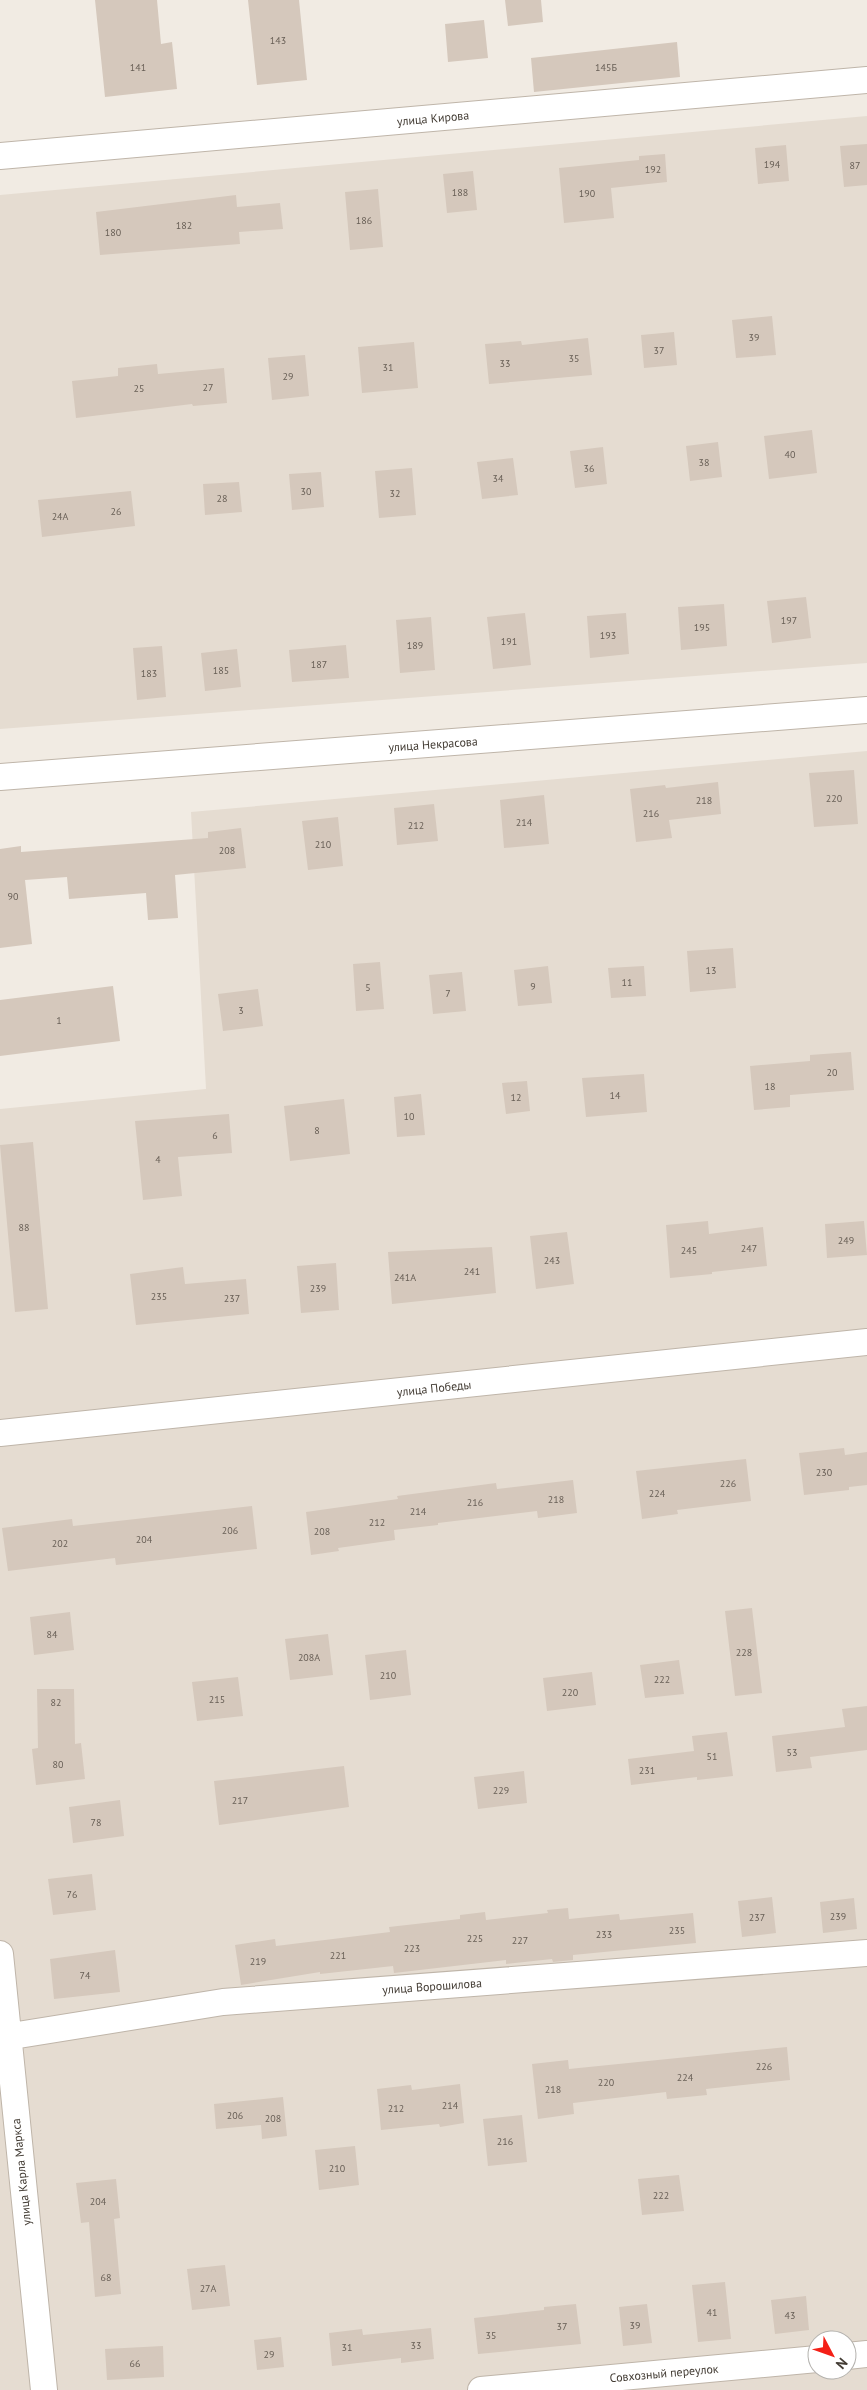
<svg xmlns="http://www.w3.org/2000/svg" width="867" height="2390" font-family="'PT Sans',sans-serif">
	<rect width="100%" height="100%" fill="#f1ebe3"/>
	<path fill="#e5dcd1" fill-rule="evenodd" d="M867 116V663L0 729V195Z
		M867 751V2390H0V1109L206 1089 191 812ZM817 2340H847V2370H817Z"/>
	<path fill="#d5c8bc" d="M95 0H157L161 44 172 42 177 89 105 97Z
		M248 0H299L307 80 257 85Z
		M505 0H541L543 22 508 26Z
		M484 20 488 58 448 62 445 24Z
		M677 42 680 77 534 92 531 58Z
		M867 144V185L844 187 840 146Z
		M786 145 789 181 758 184 755 148Z
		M665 154 667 182 611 188 614 218 564 223 559 168 639 160V156Z
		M473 171 477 210 447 213 443 174Z
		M378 189 383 247 350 250 345 192Z
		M236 195 237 207 280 203 283 229 239 232 240 244 100 255 96 212Z
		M772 316 776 355 736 358 732 320Z
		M674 332 677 365 644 368 641 335Z
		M588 338 592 375 489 384 485 344 521 341 522 345Z
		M414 342 418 388 362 393 358 347Z
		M305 355 309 396 272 400 268 358Z
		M157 364 158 374 224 368 227 403 193 406 192 404 76 418 72 381 118 376V368Z
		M812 430 817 473 769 479 764 436Z
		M718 442 722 477 690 481 686 446Z
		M603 447 607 484 575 488 570 451Z
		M513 458 518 495 482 499 477 462Z
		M412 468 416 515 379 518 375 471Z
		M321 472 324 507 292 510 289 474Z
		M239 482 242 512 205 515 203 484Z
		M131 491 135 526 42 537 38 500Z
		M806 597 811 638 772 643 767 601Z
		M724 604 727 646 681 650 678 607Z
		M525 613 531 665 493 669 487 617Z
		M626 613 629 654 590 658 587 616Z
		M431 617 435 670 400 673 396 620Z
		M346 645 349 678 292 682 289 650Z
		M162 646 166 697 137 700 133 648Z
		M237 649 241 687 205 691 201 653Z
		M854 770 858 824 814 827 809 773Z
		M718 782 721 814 669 820 672 838 636 842 630 789 665 785 666 788Z
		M544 795 549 844 504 848 500 800Z
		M434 804 438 841 397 845 394 808Z
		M338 817 343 866 308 870 302 821Z
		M241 828 246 868 175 875 178 918 148 920 146 893 69 899 67 877 25 880 32 944 0 948V849L21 846V852L208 838V832Z
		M733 948 736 988 690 992 687 951Z
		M380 962 384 1009 356 1011 353 964Z
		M548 966 552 1003 518 1006 514 970Z
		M644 966 646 996 611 998 608 968Z
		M462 972 466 1011 433 1014 429 975Z
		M113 986 120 1041 0 1056V1000Z
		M258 989 263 1026 223 1031 218 994Z
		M851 1052 854 1090 790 1095V1107L754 1110 750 1066 810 1061V1055Z
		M644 1074 647 1112 586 1117 582 1078Z
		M527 1081 530 1111 506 1114 502 1083Z
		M421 1094 425 1135 397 1137 394 1097Z
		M344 1099 350 1154 290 1161 284 1106Z
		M229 1114 232 1153 178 1157 182 1196 143 1200 135 1121Z
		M33 1142 48 1309 15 1312 0 1145Z
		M708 1221 709 1234 763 1227 767 1266 712 1272V1274L670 1278 666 1225Z
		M864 1221 867 1255 827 1258 825 1224Z
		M567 1232 574 1284 536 1289 530 1236Z
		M492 1247 496 1293 392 1304 388 1252Z
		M336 1263 339 1310 301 1313 297 1266Z
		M183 1267 185 1284 246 1279 249 1314 136 1325 130 1274Z
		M844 1448 845 1455 867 1452V1485L849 1487V1490L804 1495 799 1453Z
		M746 1459 751 1501 677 1510 678 1514 642 1519 636 1471Z
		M573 1480 577 1513 538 1518 537 1511 438 1523V1525L394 1530 395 1540 338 1548 339 1551 311 1555 306 1512 398 1499 397 1496 496 1483 497 1489Z
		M252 1506 257 1549 116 1565 115 1558 8 1571 2 1528 72 1519 73 1526Z
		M752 1608 762 1693 735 1696 725 1611Z
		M70 1612 74 1650 34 1655 30 1617Z
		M328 1634 333 1675 290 1680 285 1639Z
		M406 1650 411 1695 370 1700 365 1655Z
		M679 1660 684 1694 645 1698 640 1665Z
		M592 1672 596 1705 547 1711 543 1678Z
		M238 1677 243 1716 197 1721 192 1682Z
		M37 1689H74L75 1744 81 1743 85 1779 36 1785 32 1749 38 1748Z
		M867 1706V1750L810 1757 812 1768 776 1772 772 1736 845 1727 842 1709Z
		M727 1732 733 1776 697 1780V1777L631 1785 628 1759 694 1751 692 1736Z
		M344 1766 349 1807 219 1825 214 1781Z
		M524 1771 527 1803 478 1809 474 1777Z
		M120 1800 124 1836 73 1843 69 1807Z
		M92 1874 96 1910 53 1915 48 1879Z
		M772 1897 776 1933 742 1937 738 1901Z
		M854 1898 857 1929 823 1933 820 1902Z
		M568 1908 569 1919 619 1914 620 1920 693 1913 696 1943 573 1955V1960L553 1962 552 1959 506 1964V1960L394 1973 393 1966 320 1974V1972L241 1985 235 1945 275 1939 276 1946 390 1932 389 1927 460 1919V1915L485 1912 486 1920 548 1913 547 1910Z
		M115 1950 120 1992 54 1999 50 1959Z
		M787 2047 790 2080 706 2089 707 2095 667 2099 666 2092 573 2103 574 2114 538 2119 532 2064 568 2060 569 2069Z
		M460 2084 464 2123 440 2127 439 2124 381 2130 377 2089 411 2085 412 2090Z
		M283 2097 287 2136 262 2139 261 2125 216 2129 214 2104Z
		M522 2115 527 2162 488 2166 483 2119Z
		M355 2146 359 2185 319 2190 315 2150Z
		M679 2175 684 2211 642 2215 638 2179Z
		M116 2179 120 2218 114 2219 121 2294 95 2297 89 2222 81 2223 76 2183Z
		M225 2265 230 2306 192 2310 187 2269Z
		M725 2282 731 2339 698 2342 692 2285Z
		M806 2296 809 2330 775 2334 771 2300Z
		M576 2304 581 2344 478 2354 474 2318 544 2310V2307Z
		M647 2304 652 2343 623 2346 619 2307Z
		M431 2328 434 2359 401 2363V2358L332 2366 329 2333 362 2329 363 2335Z
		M281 2337 284 2367 257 2370 254 2340Z
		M163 2346 164 2377 107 2380 105 2349Z"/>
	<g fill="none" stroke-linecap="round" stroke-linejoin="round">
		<defs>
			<path id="street" d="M0 156 867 80
				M0 777 867 710
				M0 1433 867 1342
				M0 1954 44 2390
				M0 2038 223 2002 867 1953
				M847 2356 867 2354
				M481 2390 817 2359"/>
		</defs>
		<use href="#street" stroke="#bfb5a9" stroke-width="28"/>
		<use href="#street" stroke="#fff" stroke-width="26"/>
	</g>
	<g text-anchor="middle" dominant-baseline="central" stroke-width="4" stroke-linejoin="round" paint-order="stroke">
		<g font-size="10" fill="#675e55">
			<text x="278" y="40">143</text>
			<text x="138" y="67">141</text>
			<text x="606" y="67">145Б</text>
			<text x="772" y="164">194</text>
			<text x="855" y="165">87</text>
			<text x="653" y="169">192</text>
			<text x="460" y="192">188</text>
			<text x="587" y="193">190</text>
			<text x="364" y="220">186</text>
			<text x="184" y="225">182</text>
			<text x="113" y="232">180</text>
			<text x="754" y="337">39</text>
			<text x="659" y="350">37</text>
			<text x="574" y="358">35</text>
			<text x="505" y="363">33</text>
			<text x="388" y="367">31</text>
			<text x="288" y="376">29</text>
			<text x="208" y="387">27</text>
			<text x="139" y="388">25</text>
			<text x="790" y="454">40</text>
			<text x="704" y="462">38</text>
			<text x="589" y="468">36</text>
			<text x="498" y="478">34</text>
			<text x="306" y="491">30</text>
			<text x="395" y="493">32</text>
			<text x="222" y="498">28</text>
			<text x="116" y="511">26</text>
			<text x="60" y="516">24А</text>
			<text x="789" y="620">197</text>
			<text x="702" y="627">195</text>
			<text x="608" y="635">193</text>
			<text x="509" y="641">191</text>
			<text x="415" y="645">189</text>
			<text x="319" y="664">187</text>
			<text x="221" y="670">185</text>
			<text x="149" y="673">183</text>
			<text x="834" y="798">220</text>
			<text x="704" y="800">218</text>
			<text x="651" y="813">216</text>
			<text x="524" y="822">214</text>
			<text x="416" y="825">212</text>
			<text x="323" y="844">210</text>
			<text x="227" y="850">208</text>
			<text x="13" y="896">90</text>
			<text x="711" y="970">13</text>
			<text x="627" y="982">11</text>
			<text x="533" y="986">9</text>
			<text x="368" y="987">5</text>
			<text x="448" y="993">7</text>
			<text x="241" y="1010">3</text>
			<text x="59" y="1020">1</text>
			<text x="832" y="1072">20</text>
			<text x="770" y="1086">18</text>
			<text x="615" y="1095">14</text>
			<text x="516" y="1097">12</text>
			<text x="409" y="1116">10</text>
			<text x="317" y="1130">8</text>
			<text x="215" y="1135">6</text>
			<text x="158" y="1159">4</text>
			<text x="24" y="1227">88</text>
			<text x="846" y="1240">249</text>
			<text x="749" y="1248">247</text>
			<text x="689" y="1250">245</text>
			<text x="552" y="1260">243</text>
			<text x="472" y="1271">241</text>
			<text x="405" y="1277">241А</text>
			<text x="318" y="1288">239</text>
			<text x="159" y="1296">235</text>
			<text x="232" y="1298">237</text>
			<text x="824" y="1472">230</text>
			<text x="728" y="1483">226</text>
			<text x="657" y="1493">224</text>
			<text x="556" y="1499">218</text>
			<text x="475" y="1502">216</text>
			<text x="418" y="1511">214</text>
			<text x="377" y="1522">212</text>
			<text x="230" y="1530">206</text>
			<text x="322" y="1531">208</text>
			<text x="144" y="1539">204</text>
			<text x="60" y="1543">202</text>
			<text x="52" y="1634">84</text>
			<text x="744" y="1652">228</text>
			<text x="309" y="1657">208А</text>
			<text x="388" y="1675">210</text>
			<text x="662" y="1679">222</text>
			<text x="570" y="1692">220</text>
			<text x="217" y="1699">215</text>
			<text x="56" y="1702">82</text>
			<text x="792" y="1752">53</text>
			<text x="712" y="1756">51</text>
			<text x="58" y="1764">80</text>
			<text x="647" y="1770">231</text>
			<text x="501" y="1790">229</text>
			<text x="240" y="1800">217</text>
			<text x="96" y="1822">78</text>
			<text x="72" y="1894">76</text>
			<text x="838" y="1916">239</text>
			<text x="757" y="1917">237</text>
			<text x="677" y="1930">235</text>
			<text x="604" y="1934">233</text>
			<text x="475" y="1938">225</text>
			<text x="520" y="1940">227</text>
			<text x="412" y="1948">223</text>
			<text x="338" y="1955">221</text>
			<text x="258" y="1961">219</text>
			<text x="85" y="1975">74</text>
			<text x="764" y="2066">226</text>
			<text x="685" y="2077">224</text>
			<text x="606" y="2082">220</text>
			<text x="553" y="2089">218</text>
			<text x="450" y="2105">214</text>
			<text x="396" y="2108">212</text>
			<text x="235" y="2115">206</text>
			<text x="273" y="2118">208</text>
			<text x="505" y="2141">216</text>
			<text x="337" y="2168">210</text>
			<text x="661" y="2195">222</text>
			<text x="98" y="2201">204</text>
			<text x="106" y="2277">68</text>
			<text x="208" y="2288">27А</text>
			<text x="712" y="2312">41</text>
			<text x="790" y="2315">43</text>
			<text x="635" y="2325">39</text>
			<text x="562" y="2326">37</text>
			<text x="491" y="2335">35</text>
			<text x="416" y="2345">33</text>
			<text x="347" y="2347">31</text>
			<text x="269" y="2354">29</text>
			<text x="135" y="2363">66</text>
		</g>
		<g font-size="12" fill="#423b33" stroke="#fff">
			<text transform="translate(433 118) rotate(-5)">улица Кирова</text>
			<text transform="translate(433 744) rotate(-4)">улица Некрасова</text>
			<text transform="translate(434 1388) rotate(-6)">улица Победы</text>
			<text transform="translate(432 1986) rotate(-4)">улица Ворошилова</text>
			<text transform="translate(21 2172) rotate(-96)">улица Карла Маркса</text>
			<text transform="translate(664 2373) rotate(-5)">Совхозный переулок</text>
		</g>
	</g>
	<g transform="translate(832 2355) rotate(131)"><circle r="24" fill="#ffffff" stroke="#b3b1ad"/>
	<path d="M0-4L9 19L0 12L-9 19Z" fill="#f42017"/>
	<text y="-8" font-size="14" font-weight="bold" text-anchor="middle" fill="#423b33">N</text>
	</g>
</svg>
